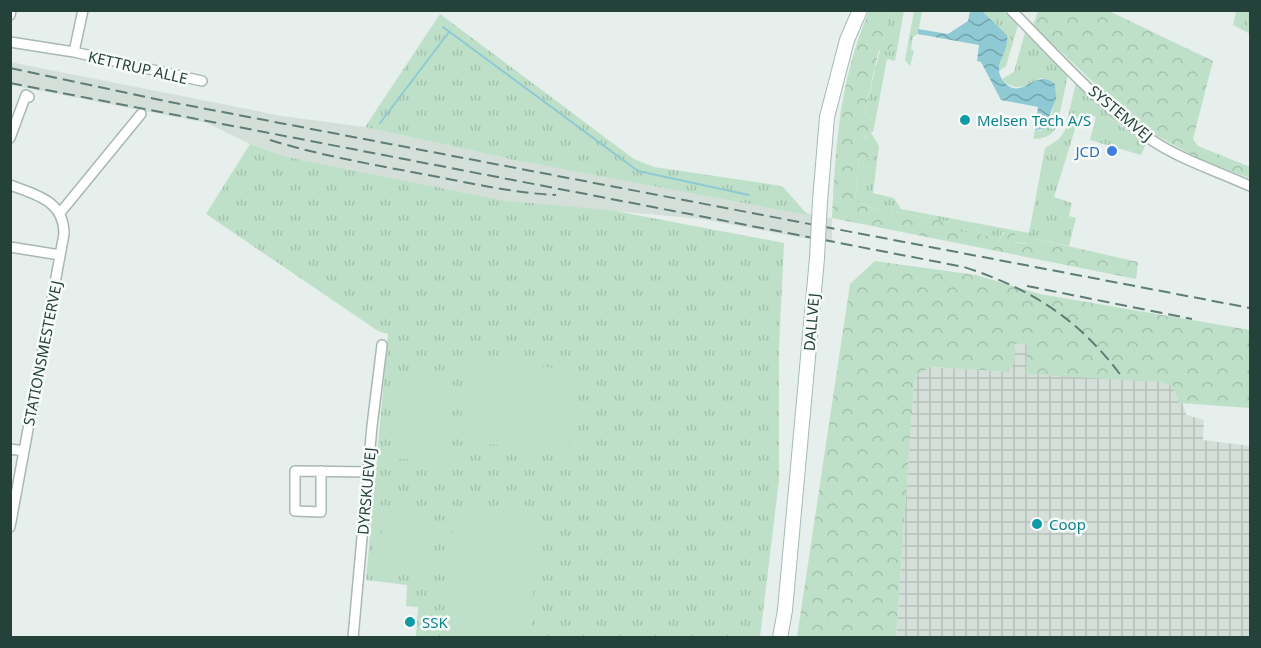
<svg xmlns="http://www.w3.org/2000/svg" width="1261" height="648" font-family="'Noto Sans',sans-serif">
	<defs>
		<pattern id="industrial-grid" width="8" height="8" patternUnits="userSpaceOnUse" patternTransform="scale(1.5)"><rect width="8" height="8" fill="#d4dfda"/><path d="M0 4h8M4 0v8" fill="none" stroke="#b6c1bc"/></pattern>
		<pattern id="grass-tufts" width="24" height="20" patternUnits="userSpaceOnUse" patternTransform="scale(1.5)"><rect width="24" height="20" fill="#bfe0c8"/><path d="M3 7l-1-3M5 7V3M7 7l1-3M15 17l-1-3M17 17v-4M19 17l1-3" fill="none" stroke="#a4c1ad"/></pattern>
		<pattern id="forest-crowns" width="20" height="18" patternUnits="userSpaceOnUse" patternTransform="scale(1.5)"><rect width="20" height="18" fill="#bfe0c8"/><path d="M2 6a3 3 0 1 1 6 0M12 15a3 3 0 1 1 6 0" fill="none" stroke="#a4c1ad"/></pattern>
		<pattern id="water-waves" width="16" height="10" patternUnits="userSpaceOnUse" patternTransform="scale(1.5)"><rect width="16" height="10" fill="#8ec9d4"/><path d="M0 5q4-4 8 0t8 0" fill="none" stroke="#74a5ad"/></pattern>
	</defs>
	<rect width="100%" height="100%" fill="#e6efeb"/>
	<path fill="#d4dfda" d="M10 62 282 116 365 127 514 160 832 218V243L701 219 507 201 287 157 250 144 207 123 11 85Z"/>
	<path fill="url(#industrial-grid)" d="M1015 344 1027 345 1158 382 1177 384 1186 415 1204 420 1203 440 1250 446V637L896 638 914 383 918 375 929 367 1008 372 1014 363Z"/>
	<path fill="url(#grass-tufts)" d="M890 11H904L895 61 887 59 875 123 864 114Z
		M914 11H922L918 34 913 37 911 49 914 51 910 66 905 60Z
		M982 11H1003L1018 25 1006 66 998 72 1007 35Z
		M1236 11H1250V34L1233 25Z
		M440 14 634 159 654 167 782 186 808 215 514 160 365 127Z
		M1025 32 1068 74 1057 127C1051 136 1044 139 1033 139L1035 130 1041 131C1055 115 1057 100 1050 80L1040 78C1027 86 1014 93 1002 79L1014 72Z
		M1076 82 1121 126 1146 144 1141 155 1090 140 1096 117 1080 113 1054 197 1072 203 1069 216 1076 218 1069 246 1037 239 1030 244 1014 242 1009 234 1003 232 999 239 979 234 980 229 969 234 951 230 949 222 868 207 855 201 859 156 864 157 866 132 870 131 879 146 873 193 894 198 901 209 1029 233 1045 148 1059 139 1065 130Z
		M250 144 287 157 507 201 610 210 784 243 779 348V480L760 637H416L418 607 406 606 407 585 366 580 388 334 378 331 206 214Z"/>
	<path fill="url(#forest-crowns)" d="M869 11H890L884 38 893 45 889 52 879 50 864 114 875 123 873 132H866L865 139 873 148 872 161 859 156 855 201 868 207 950 222 952 230 969 233 972 225 977 224 981 229 979 234 999 239 1006 230 1009 234 1015 232V243L1030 244 1037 239 1138 262 1136 279 832 218C836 142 839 83 869 11Z
		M1038 11H1109L1213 61 1193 139 1198 146 1250 167V178L1201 160 1139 126 1033 25Z
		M875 261 976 275 1040 294 1250 330V408L1179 403 1173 386 1158 382 1026 374 1027 345 1015 344 1014 363 1008 372 930 367 918 375 914 383 896 637H797L850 284Z"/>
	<path fill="#bfe0c8" d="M467 360 577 370 569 452 459 441Z
		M397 373 453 377 448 462 391 458Z
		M385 505 434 510 426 577 377 571Z
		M455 508 539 514 530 637H445Z"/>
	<path fill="url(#water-waves)" d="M970 11H982L1007 35C1010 54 989 66 1005 83 1023 101 1035 67 1055 84L1056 98 1045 129 1035 130 1038 107 1001 100 981 62 977 61 979 45 918 34V29L948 34 968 21Z"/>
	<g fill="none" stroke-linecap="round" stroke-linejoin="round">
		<path stroke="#8ec9d4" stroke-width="2" d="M443 27 638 171 749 195
			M380 123 449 32"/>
		<defs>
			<path id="street" d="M1011 10C1055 54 1098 104 1150 139 1181 160 1217 171 1250 186
				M10 15 11 10
				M10 42 74 52 202 81
				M74 52 83 10
				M10 138 26 95 29 97
				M10 185C37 195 64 201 64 234L10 527
				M60 213 141 114
				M10 247 60 255
				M10 449 24 451
				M321 471V512L295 511V471L368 472
				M353 638 372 426 382 345"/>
			<path id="secondary" d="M820 201 827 117 847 40 860 10
				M780 638 785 610 817 258"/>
		</defs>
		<use href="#street" stroke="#a8b8b2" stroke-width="12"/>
		<use href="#secondary" stroke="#a4bbb3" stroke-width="16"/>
		<use href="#street" stroke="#fff" stroke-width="9"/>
		<use href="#secondary" stroke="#fff" stroke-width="14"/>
		<path stroke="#5f7d75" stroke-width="2" stroke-dasharray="12 6" stroke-linecap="butt" d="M10 68 170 102 1250 308
			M10 83 964 267C1032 289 1080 320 1122 377
			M270 140C322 156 375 165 428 175 470 183 513 193 556 195
			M1027 286 1192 319"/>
		<defs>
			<path id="secondary-bridge" d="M817 258 820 201"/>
		</defs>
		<use href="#secondary-bridge" stroke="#a4bbb3" stroke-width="16" stroke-linecap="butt"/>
		<use href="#secondary-bridge" stroke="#fff" stroke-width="14"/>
	</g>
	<g fill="#0f9aa8" stroke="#f7fbf9" stroke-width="2">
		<circle cx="965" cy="120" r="6"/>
		<circle cx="1037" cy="524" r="6"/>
		<circle cx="410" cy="622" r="6"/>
	</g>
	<circle fill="#3f7fe0" stroke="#f7fbf9" stroke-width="2" cx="1112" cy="151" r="6"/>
	<g text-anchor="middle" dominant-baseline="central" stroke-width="5" stroke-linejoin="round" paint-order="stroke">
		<g font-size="15" fill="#24423a" stroke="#f7fbf9">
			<text transform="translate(138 67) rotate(13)">KETTRUP ALLE</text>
			<text transform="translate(1121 113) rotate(40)">SYSTEMVEJ</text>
			<text transform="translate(811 322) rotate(-85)">DALLVEJ</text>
			<text transform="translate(42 353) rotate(-79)">STATIONSMESTERVEJ</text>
			<text transform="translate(366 491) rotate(-85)">DYRSKUEVEJ</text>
		</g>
		<g font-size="15" fill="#0d838f" stroke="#f7fbf9" text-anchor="start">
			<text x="977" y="120">Melsen Tech A/S</text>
			<text x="1049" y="524">Coop</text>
			<text x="422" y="622">SSK</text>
		</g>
		<g font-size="15" fill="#366cbe" stroke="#f7fbf9" text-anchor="end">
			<text x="1100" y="151">JCD</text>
		</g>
	</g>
	<rect width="1261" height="648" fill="none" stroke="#24423a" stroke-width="24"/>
</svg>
